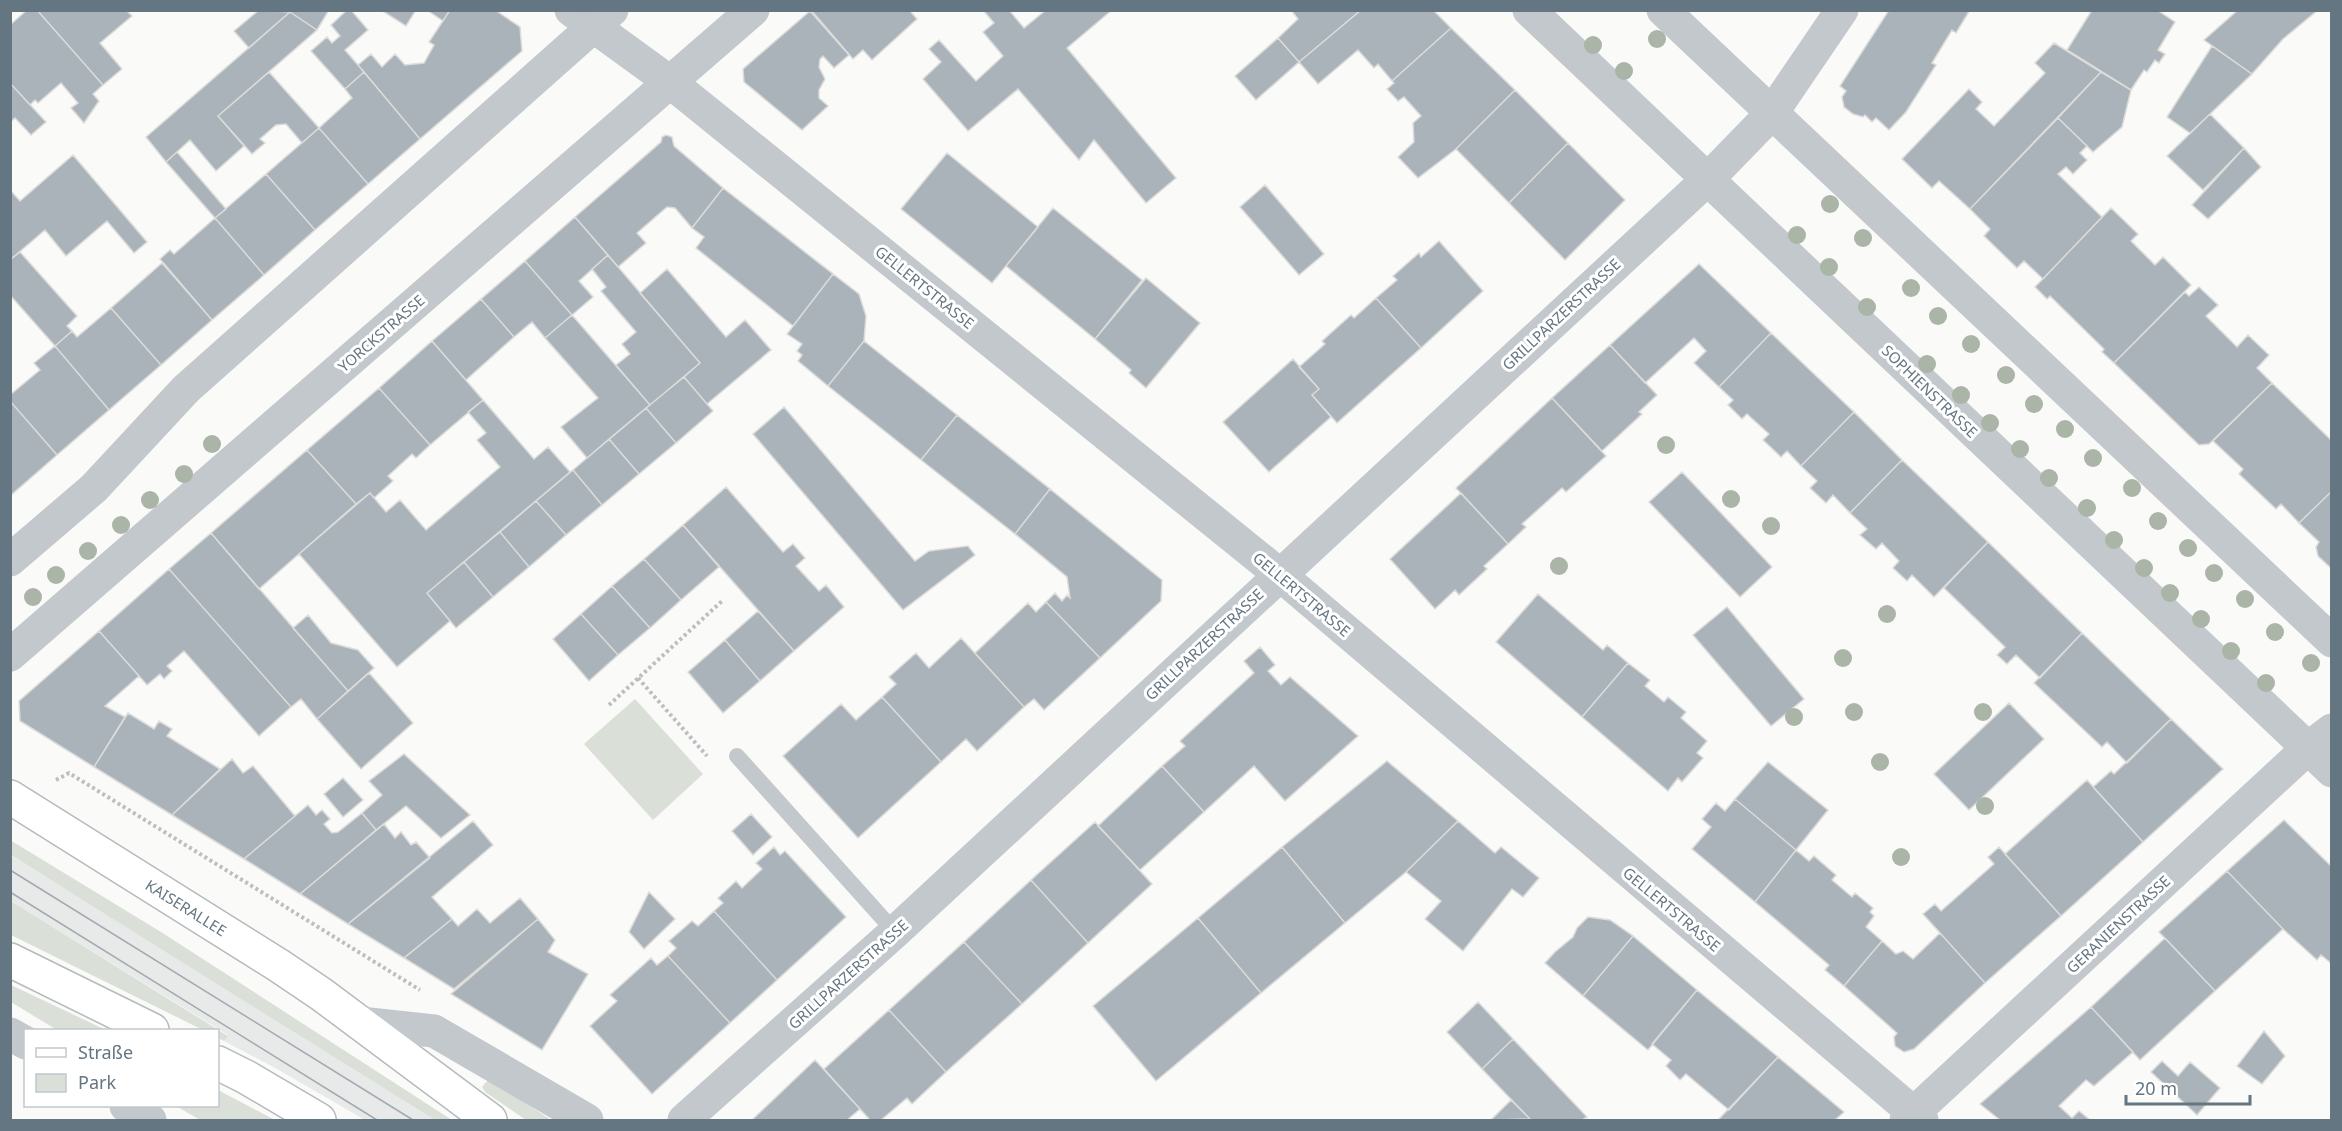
<svg xmlns="http://www.w3.org/2000/svg" width="2342" height="1131" font-family="'Noto Sans',sans-serif">
	<rect width="100%" height="100%" fill="#fafaf8"/>
	<path fill="#e8e9e9" d="M10 855 146 938 435 1120H365L277 1069 224 1041 228 1035 11 901Z"/>
	<path fill="#dadfd7" d="M635 699 703 774 653 820 584 744Z
		M10 840 161 932 452 1120H435L11 855Z
		M10 901 19 906 228 1036 224 1041 218 1038V1030H203L11 935Z
		M11 985 106 1030H57L11 1002Z
		M489 1079 551 1120H526L485 1092 482 1087Z
		M218 1090 275 1120H200L176 1106H218Z"/>
	<path fill="#aab3b9" stroke="#dcdcda" stroke-width="1.5" d="M27 10H37L103 85 93 94 99 101 84 123 71 108 78 103 61 83 38 103 35 100 30 105 10 83V25Z
		M37 10H126L132 16 100 43 122 69 103 85Z
		M259 10 290 12 249 48 234 31Z
		M291 10H329L317 30 290 12Z
		M347 10H351L368 30 345 50 364 72 345 89 311 51 327 37 332 43 340 36 331 25Z
		M381 10H416L406 26Z
		M427 10H450L443 21Z
		M450 10H495L520 27 522 51 420 139 358 65 371 54 382 67 395 54 405 65 424 63 434 45 429 42Z
		M811 10H909L917 19 872 60 863 50 853 59Z
		M983 10H1009L1024 28 1046 10H1112L1067 48 1176 178 1146 203 1094 140 1079 160 1018 89 968 131 923 79 941 62 929 49 939 40 976 81 1003 56 983 32 994 23Z
		M1291 10H1361L1299 62 1278 38 1298 19Z
		M1361 10H1433L1451 28 1392 81 1378 64 1374 68 1358 50 1318 84 1299 62Z
		M1889 10H1970L1956 33 1952 30 1932 63 1936 65 1906 112 1889 130 1876 118 1872 122 1865 115 1863 117 1853 114 1844 107 1842 97 1846 91 1840 86Z
		M2092 10H2157L2175 22 2158 50 2165 54 2159 63 2155 60 2147 72 2144 70 2131 90 2067 50Z
		M2238 10H2318L2283 39 2252 74 2204 40Z
		M810 11 849 55 834 68 823 56 820 59 819 67 825 79 819 90V98L828 106 802 130 744 82 743 69Z
		M290 12 317 30 218 116 244 146 216 171 190 140 166 162 146 137Z
		M1451 28 1515 90 1456 149 1418 178 1398 157 1414 142 1413 123 1421 116 1404 97 1398 101 1387 89 1394 83 1392 81Z
		M1278 38 1299 62 1256 100 1235 76Z
		M2054 43 2101 72 1970 209 1939 181 1932 188 1902 159 1969 89 1982 102 1976 109 1994 126 2045 73 2035 63Z
		M2212 46 2252 74 2190 133 2167 117Z
		M269 72 319 128 302 143 286 124 276 125 260 139 265 143 252 154 218 116Z
		M364 72 420 139 368 184 319 128 352 98 345 89Z
		M2101 72 2131 90 2122 127 2093 152 2058 118Z
		M10 83 46 122 31 135 15 118 10 122Z
		M1515 90 1568 143 1509 203 1456 149Z
		M2210 114 2244 148 2203 190 2167 156Z
		M2058 118 2087 146 2080 153 2087 160 2073 174 2066 167 2058 174 2102 217 2043 279 2024 261 2017 268 1984 236 1990 229 1970 209Z
		M319 128 368 184 315 230 266 174Z
		M666 135 672 137 674 146 723 188 692 228 675 208 667 207 637 233 646 243 618 267 575 217 661 142 662 137Z
		M1568 143 1625 200 1565 260 1509 203Z
		M2244 148 2261 167 2208 219 2192 205Z
		M177 152 226 209 215 218 166 162Z
		M947 153 1038 227 992 283 901 209Z
		M73 155 147 242 134 253 107 221 66 256 45 230 10 260V190L20 201Z
		M266 174 315 230 264 275 215 218Z
		M1265 185 1324 254 1299 275 1240 207Z
		M723 188 833 274 793 326 696 248 704 237 692 228Z
		M1053 208 1142 280 1095 339 1006 266Z
		M2111 208 2138 234 2131 241 2155 265 2163 257 2191 285 2114 363 2102 352 2104 349 2050 296 2047 299 2035 287Z
		M575 217 608 255 579 281 593 297 572 315 525 261Z
		M215 218 264 275 212 320 160 259 170 250 174 254Z
		M1439 241 1483 291 1421 348 1376 298 1397 280 1393 276 1419 253 1421 257Z
		M20 252 77 316 67 326 72 331 55 346 10 295V260Z
		M608 255 700 363 650 405 616 365 630 354 622 344 636 332 601 291 606 287 592 269Z
		M525 261 572 315 545 338 532 322 514 337 481 299Z
		M162 263 212 320 161 365 111 308Z
		M1699 264 1771 333 1719 387 1694 363 1706 351 1694 338 1645 383 1610 345Z
		M667 269 726 337 745 320 771 350 707 404 684 377 700 363 640 293Z
		M833 274 859 294 866 316 864 341 828 386 798 361 802 355 797 351 802 344 787 334Z
		M1146 278 1200 323 1146 388 1129 373 1131 370 1095 339Z
		M2199 287 2218 305 2206 316 2237 347 2248 335 2269 355 2257 368 2272 383 2209 444 2199 445 2114 363 2185 292 2189 296Z
		M1376 298 1421 348 1337 423 1312 395 1319 389 1299 367 1325 344 1322 341 1351 315 1354 318Z
		M481 299 514 337 466 380 432 341Z
		M111 308 161 365 109 410 55 346 72 331 77 337Z
		M572 315 650 405 587 458 561 427 598 398 545 338Z
		M1771 333 1854 412 1801 466 1787 451 1781 457 1763 440 1769 434 1747 414 1742 419 1728 405 1733 400 1719 387Z
		M432 341 483 400 430 445 379 388Z
		M864 341 957 415 921 460 828 386Z
		M1610 345 1657 395 1639 412 1642 414 1602 451 1552 398Z
		M55 346 109 410 57 455 10 401V395L40 370 34 363Z
		M1293 359 1319 389 1312 395 1331 417 1269 472 1223 422Z
		M684 377 713 411 676 443 646 408Z
		M2272 383 2332 441V491L2299 523 2281 504 2276 509 2239 474 2243 469 2213 441Z
		M379 388 430 445 416 458 412 454 388 476 393 481 374 498 370 493 356 504 307 450Z
		M1552 398 1606 456 1566 492 1562 488 1522 524 1526 527 1508 544 1456 488Z
		M483 400 534 459 548 447 570 472 427 593 450 621 397 667 299 554 370 493 386 512 400 500 426 530 500 467 477 440 486 433 468 412Z
		M10 401 57 455 10 496Z
		M784 407 915 561 929 551 968 546 975 555 903 610 753 434Z
		M646 408 676 443 639 474 609 439Z
		M1854 412 1902 460 1850 513 1833 495 1826 503 1810 488 1817 481 1801 466Z
		M957 415 1050 489 1015 534 921 460Z
		M609 439 639 474 602 505 573 470Z
		M307 450 356 504 259 589 211 533Z
		M1902 460 1988 542 1934 597 1912 575 1907 581 1893 568 1899 561 1882 543 1876 549 1860 535 1867 529 1850 513Z
		M573 470 602 505 566 535 536 501Z
		M1682 472 1772 567 1740 597 1649 502Z
		M726 487 783 552 793 544 805 558 796 566 819 591 826 585 844 607 794 651 683 525Z
		M1050 489 1162 580 1161 601 1100 658 1046 602 1055 593 1062 601 1067 595 1070 598 1067 577 1015 534Z
		M2332 491V569L2318 556 2316 547 2319 542 2299 523Z
		M1461 493 1508 544 1484 566 1487 569 1459 595 1455 590 1435 609 1390 559Z
		M536 501 566 535 529 567 500 532Z
		M683 525 719 567 681 600 644 559Z
		M500 532 529 567 493 597 464 562Z
		M211 533 348 691 317 719 301 699 291 707 169 569Z
		M1988 542 2082 633 2040 678 2016 655 2007 664 1997 655 2005 647 1944 588Z
		M644 559 681 600 650 628 612 586Z
		M464 562 493 597 456 628 427 593Z
		M169 569 291 707 259 736 184 651 167 666 172 671 164 679 160 674 147 685 99 631Z
		M612 586 650 628 618 655 581 614Z
		M1538 594 1603 650 1607 645 1628 663 1582 717 1496 642Z
		M1046 602 1100 658 1044 710 1034 699 1024 707 975 653 1028 603 1036 612Z
		M1727 607 1804 699 1771 726 1693 635Z
		M758 611 794 651 760 681 725 640Z
		M581 614 618 655 589 681 553 639Z
		M308 615 331 643 358 650 374 668 348 691 293 628Z
		M99 631 139 676 105 706 125 717 94 767 20 721 19 701Z
		M2082 633 2171 719 2127 763 2107 742 2102 747 2034 683Z
		M961 638 1024 707 977 751 966 739 941 762 882 697 896 684 889 677 916 653 929 668Z
		M725 640 760 681 723 713 688 672Z
		M1260 647 1275 665 1268 671 1281 685 1290 677 1358 736 1285 801 1254 766 1204 812 1162 766 1185 746 1180 741 1254 673 1244 661Z
		M1628 663 1650 680 1645 686 1664 702 1668 697 1686 712 1681 718 1707 741 1697 753 1703 758 1682 782 1678 778 1668 791 1582 717Z
		M369 673 413 723 361 769 317 719Z
		M882 697 941 762 858 838 783 756 841 704 856 720Z
		M2009 703 2044 739 1969 810 1934 774Z
		M128 713 154 729 159 721 172 729 167 736 220 769 172 815 94 767Z
		M2171 719 2223 769 2143 842 2093 787 2111 771 2114 774Z
		M404 754 470 815 441 838 406 806 376 830 362 813 382 795 369 781Z
		M232 759 243 773 253 766 295 816 244 859 172 815Z
		M1387 761 1458 821 1406 872 1345 923 1282 847Z
		M1768 762 1828 810 1796 850 1735 799Z
		M1162 766 1204 812 1140 870 1098 826Z
		M343 778 363 800 343 817 324 794Z
		M2087 780 2143 842 2061 916 2005 854Z
		M1735 799 1796 850 1755 902 1692 849 1711 827 1702 819 1716 803 1725 811Z
		M308 805 316 815 322 810 330 819 324 824 332 833 338 832 362 813 376 830 300 894 244 859Z
		M751 814 772 837 753 855 732 831Z
		M2284 820 2332 867V964L2321 955 2317 960 2283 929 2227 871Z
		M473 821 493 845 432 897 452 919 404 958 348 924Z
		M1458 821 1495 853 1501 847 1539 878 1523 897 1512 889 1463 951 1425 919 1441 901 1406 872Z
		M1095 822 1152 884 1088 943 1031 880Z
		M384 824 395 838 401 832 411 845 416 842 430 858 348 924 300 894Z
		M774 847 780 855 785 851 846 917 777 980 714 911 723 903 718 898 736 881 742 888 762 869 756 863Z
		M1282 847 1345 923 1261 993 1198 918Z
		M1999 847 2061 916 1985 983 1923 914 1935 904 1941 911 1994 864 1988 857Z
		M1796 850 1809 861 1814 856 1836 875 1832 880 1852 897 1855 893 1873 908 1870 912 1874 916 1866 927 1882 941 1844 986 1825 970 1829 965 1755 902Z
		M2227 871 2283 929 2215 991 2159 932Z
		M1031 880 1088 943 1022 1004 964 942Z
		M649 892 675 919 644 949 629 932Z
		M520 898 538 919 454 989 404 958 452 919 458 926 477 909 490 923Z
		M714 911 777 980 730 1023 668 956 676 948 669 941 692 921 698 926Z
		M1588 917 1610 920 1633 936 1583 996 1545 963 1555 952 1573 937 1577 928Z
		M1198 918 1261 993 1156 1081 1093 1006Z
		M538 919 555 940 548 952 588 974 542 1050 451 994Z
		M1940 933 1985 983 1914 1049 1904 1052 1895 1046 1894 1037 1897 1033 1844 986 1882 941 1896 954 1903 951 1913 959Z
		M1633 936 1697 990 1648 1050 1583 996Z
		M2165 938 2215 991 2140 1060 2091 1007Z
		M964 942 1022 1004 946 1072 889 1010Z
		M668 956 730 1023 652 1094 590 1026 617 1001 610 995 651 958 657 965Z
		M1697 990 1778 1057 1729 1110 1686 1074 1680 1080 1666 1066 1671 1060 1652 1044Z
		M1478 1002 1513 1039 1482 1069 1447 1032Z
		M2091 1007 2133 1052 2094 1086 2086 1080 2059 1106 2072 1118 2079 1111 2090 1120H2000L1980 1104Z
		M889 1010 946 1072 912 1104 907 1098 881 1120H870L824 1069Z
		M2264 1031 2285 1056 2262 1084 2237 1066Z
		M1513 1039 1587 1117 1582 1120H1531L1482 1069Z
		M1778 1057 1844 1112 1835 1120H1718Z
		M815 1060 860 1109 847 1120H752Z
		M2162 1061 2178 1076 2190 1062 2220 1088 2197 1115 2151 1072Z
		M1511 1100 1530 1119 1491 1120Z"/>
	<g fill="none" stroke-linecap="round" stroke-linejoin="round">
		<defs>
			<g id="primary">
				<path id="s1" d="M10 797 278 965 321 994 490 1120"/>
				<path d="M10 960 152 1030"/>
				<path d="M218 1063 246 1077 319 1120"/>
			</g>
		</defs>
		<use href="#primary" stroke="#b5babe" stroke-width="36"/>
		<path stroke="#bbbfc2" stroke-width="4" stroke-dasharray="3 3" stroke-linecap="butt" d="M638 678 707 756
			M609 705 722 601
			M56 780 69 773 420 990"/>
		<path stroke="#c3c8cc" stroke-width="16" d="M737 756 895 932"/>
		<path stroke="#c3c8cc" stroke-width="33" d="M571 10 670 82 1279 574 1922 1120
			M1529 10 2332 771
			M1663 10 2332 641
			M360 1023 434 1031 587 1120
			M10 1034 26 1043
			M126 1106 150 1120
			M684 1120 895 932 1708 179 1772 113 1842 10
			M1906 1120 2307 749 2332 730"/>
		<path stroke="#c3c8cc" stroke-width="33" d="M10 560 94 488 186 389 612 10
			M10 655 753 10"/>
		<use href="#primary" stroke="#fff" stroke-width="33"/>
		<path stroke="#a2aab0" stroke-width="1.5" d="M10 870 413 1120
			M10 892 377 1120"/>
	</g>
	<g fill="#aab4a7">
		<circle cx="1657" cy="39" r="9"/>
		<circle cx="1593" cy="45" r="9"/>
		<circle cx="1624" cy="71" r="9"/>
		<circle cx="1830" cy="204" r="9"/>
		<circle cx="1797" cy="235" r="9"/>
		<circle cx="1863" cy="238" r="9"/>
		<circle cx="1829" cy="267" r="9"/>
		<circle cx="1911" cy="288" r="9"/>
		<circle cx="1867" cy="307" r="9"/>
		<circle cx="1938" cy="316" r="9"/>
		<circle cx="1971" cy="344" r="9"/>
		<circle cx="1927" cy="364" r="9"/>
		<circle cx="2006" cy="375" r="9"/>
		<circle cx="1961" cy="395" r="9"/>
		<circle cx="2034" cy="404" r="9"/>
		<circle cx="1990" cy="423" r="9"/>
		<circle cx="2065" cy="429" r="9"/>
		<circle cx="212" cy="444" r="9"/>
		<circle cx="1666" cy="445" r="9"/>
		<circle cx="2020" cy="449" r="9"/>
		<circle cx="2093" cy="458" r="9"/>
		<circle cx="184" cy="474" r="9"/>
		<circle cx="2049" cy="478" r="9"/>
		<circle cx="2132" cy="488" r="9"/>
		<circle cx="1731" cy="499" r="9"/>
		<circle cx="150" cy="500" r="9"/>
		<circle cx="2087" cy="508" r="9"/>
		<circle cx="2158" cy="521" r="9"/>
		<circle cx="121" cy="525" r="9"/>
		<circle cx="1771" cy="526" r="9"/>
		<circle cx="2114" cy="540" r="9"/>
		<circle cx="2188" cy="548" r="9"/>
		<circle cx="88" cy="551" r="9"/>
		<circle cx="1559" cy="566" r="9"/>
		<circle cx="2144" cy="568" r="9"/>
		<circle cx="2214" cy="573" r="9"/>
		<circle cx="56" cy="575" r="9"/>
		<circle cx="2170" cy="593" r="9"/>
		<circle cx="33" cy="597" r="9"/>
		<circle cx="2245" cy="599" r="9"/>
		<circle cx="1887" cy="614" r="9"/>
		<circle cx="2201" cy="619" r="9"/>
		<circle cx="2275" cy="632" r="9"/>
		<circle cx="2231" cy="651" r="9"/>
		<circle cx="1843" cy="658" r="9"/>
		<circle cx="2311" cy="663" r="9"/>
		<circle cx="2266" cy="683" r="9"/>
		<circle cx="1854" cy="712" r="9"/>
		<circle cx="1983" cy="712" r="9"/>
		<circle cx="1794" cy="717" r="9"/>
		<circle cx="1880" cy="762" r="9"/>
		<circle cx="1985" cy="806" r="9"/>
		<circle cx="1901" cy="857" r="9"/>
	</g>
	<g text-anchor="middle" dominant-baseline="central" stroke-width="6" stroke-linejoin="round" paint-order="stroke">
		<g font-size="15" fill="#657683" stroke="#fff">
			<text transform="translate(925 287) rotate(39)">GELLERTSTRASSE</text>
			<text transform="translate(1561 314) rotate(-43)">GRILLPARZERSTRASSE</text>
			<text transform="translate(381 333) rotate(-41)">YORCKSTRASSE</text>
			<text transform="translate(1930 391) rotate(44)">SOPHIENSTRASSE</text>
			<text transform="translate(1302 594) rotate(40)">GELLERTSTRASSE</text>
			<text transform="translate(1204 644) rotate(-43)">GRILLPARZERSTRASSE</text>
			<text stroke="none"><textPath href="#s1" startOffset="208">KAISERALLEE</textPath></text>
			<text transform="translate(1672 909) rotate(40)">GELLERTSTRASSE</text>
			<text transform="translate(2118 924) rotate(-43)">GERANIENSTRASSE</text>
			<text transform="translate(848 974) rotate(-42)">GRILLPARZERSTRASSE</text>
		</g>
	</g>
	<rect width="2342" height="1131" fill="none" stroke="#657683" stroke-width="24"/>
	<rect x="24" y="1029" width="195" height="78" fill="#ffffff" stroke="#c1c8cd" stroke-width="1.5"/>
	<rect x="36" y="1048" width="30" height="9" fill="#ffffff" stroke="#c1c8cd" stroke-width="1.5"/>
	<text x="78" y="1059" font-size="18" fill="#657683">Straße</text>
	<rect x="36" y="1074" width="30" height="18" fill="#dadfd7" stroke="#c1c8cd" stroke-width="1.5"/>
	<text x="78" y="1089" font-size="18" fill="#657683">Park</text>
	<path d="M2126 1095v9h124v-9" fill="none" stroke="#657683" stroke-width="3"/>
	<text x="2135" y="1095" font-size="18" fill="#657683" stroke="#ffffff" stroke-width="4.5" paint-order="stroke">20 m</text>
</svg>
